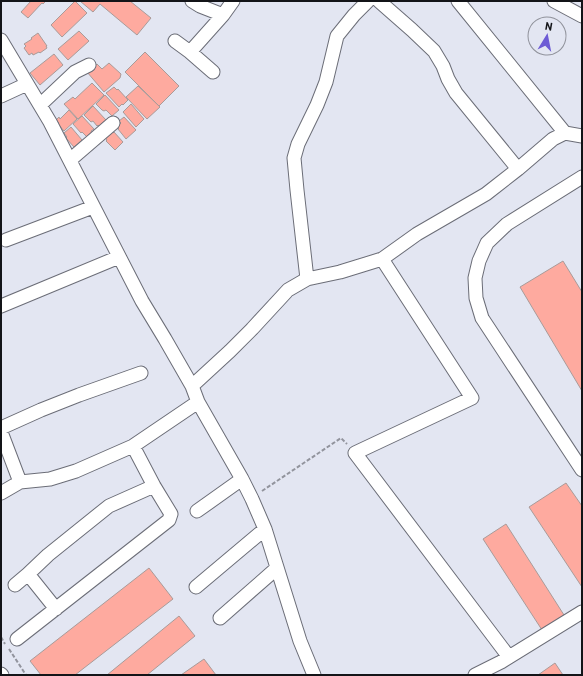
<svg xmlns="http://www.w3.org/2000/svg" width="583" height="676" font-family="Barlow,sans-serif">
	<rect width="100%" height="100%" fill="#e3e6f2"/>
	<path fill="#feaa9f" stroke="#a99b99" d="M31 1H46L43 4 42 3 28 18 21 12Z
		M75 1 87 13 62 37 51 25Z
		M80 1H130L151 18 137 35 100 4 93 12Z
		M79 31 89 41 68 60 58 49Z
		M38 33 47 46H46L47 48 40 53 39 52 33 55 32 53 29 55 24 48 26 46 24 44 32 39 31 38Z
		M145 52 179 86 159 106 125 72Z
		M54 54 63 65 40 85 30 73Z
		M109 63 121 74 120 78 104 92 87 72 97 64 102 69Z
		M92 83 104 95 78 119 64 104 73 97 75 99Z
		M138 86 160 107 147 119 126 97Z
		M114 87 117 90 118 89 128 100 123 105 122 104 119 107 106 93Z
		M105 95 119 110 112 116 106 110 104 111 102 110 96 104Z
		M131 104 144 119 136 127 123 112Z
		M93 106 106 120 99 126 98 125 97 126 93 121 91 122 84 115Z
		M69 110 77 119 64 131 58 124 59 123 56 120 59 117 60 119Z
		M82 116 94 129 91 131 92 133 87 137 82 132 81 133 73 124Z
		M124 117 136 130 126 139 118 129 119 128 117 126 121 123 119 121Z
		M71 127 82 140 74 147 66 138 67 137 64 133Z
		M111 131 113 133 114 132 123 142 115 150 106 141 107 140 104 136Z
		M563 261 582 292V391L520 287Z
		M566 483 582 506V587L529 507Z
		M506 524 564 615 542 630 483 539Z
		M149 568 173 599 75 675H41L30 661Z
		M179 616 195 636 147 675H107Z
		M204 659 216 675H181Z
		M555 663 563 675H538Z"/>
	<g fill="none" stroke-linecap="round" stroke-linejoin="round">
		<defs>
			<path id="minor" d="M192 1 200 6 223 15 233 1
				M379 1 412 30 434 51 443 66 448 79 456 93 518 169
				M458 1 565 133
				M554 1 582 16
				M1 40 50 122 142 301 165 339 192 386 198 402 242 479 252 499 265 529 300 641 314 675
				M175 41 190 52 213 72
				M190 52 223 15
				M1 96 27 84
				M40 105 75 72 89 65
				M70 160 113 123
				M582 177 507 224 487 243 479 261 475 278 476 298 482 318 582 470
				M6 240 93 207
				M382 259 472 398 355 453 509 657
				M307 279 340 272 382 259 417 234 486 194 518 169 553 139 565 133 582 136
				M1 306 119 257
				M192 386 230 351 252 329 288 290 307 279 297 190 294 158 298 144 317 105 326 82 337 36 354 15 368 1
				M1 428 41 410 79 395 141 373
				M1 432 20 482
				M1 493 20 482 50 479 76 471 133 446 198 402
				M197 511 242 479
				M15 585 28 574
				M196 587 265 529
				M56 609 28 574 48 555 109 506 154 486
				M220 618 277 568
				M17 639 169 520 171 514 154 486 133 446
				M1 674 2 675
				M475 675 501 662 582 612"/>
		</defs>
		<use href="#minor" stroke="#6b6d77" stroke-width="15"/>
		<path stroke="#92949d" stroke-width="2" stroke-dasharray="4 2" stroke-linecap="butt" d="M262 491 341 438 347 444
			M1 637 5 644
			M9 649 26 675"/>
		<use href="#minor" stroke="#fff" stroke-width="13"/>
	</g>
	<rect width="583" height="676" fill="none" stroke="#131418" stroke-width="4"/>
	<g transform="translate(547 36) rotate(10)"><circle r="19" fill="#e3e6f2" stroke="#90929b"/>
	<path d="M0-3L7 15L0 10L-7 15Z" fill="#6d5bd5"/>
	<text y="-6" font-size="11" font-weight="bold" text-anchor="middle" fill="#131418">N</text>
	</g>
</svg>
